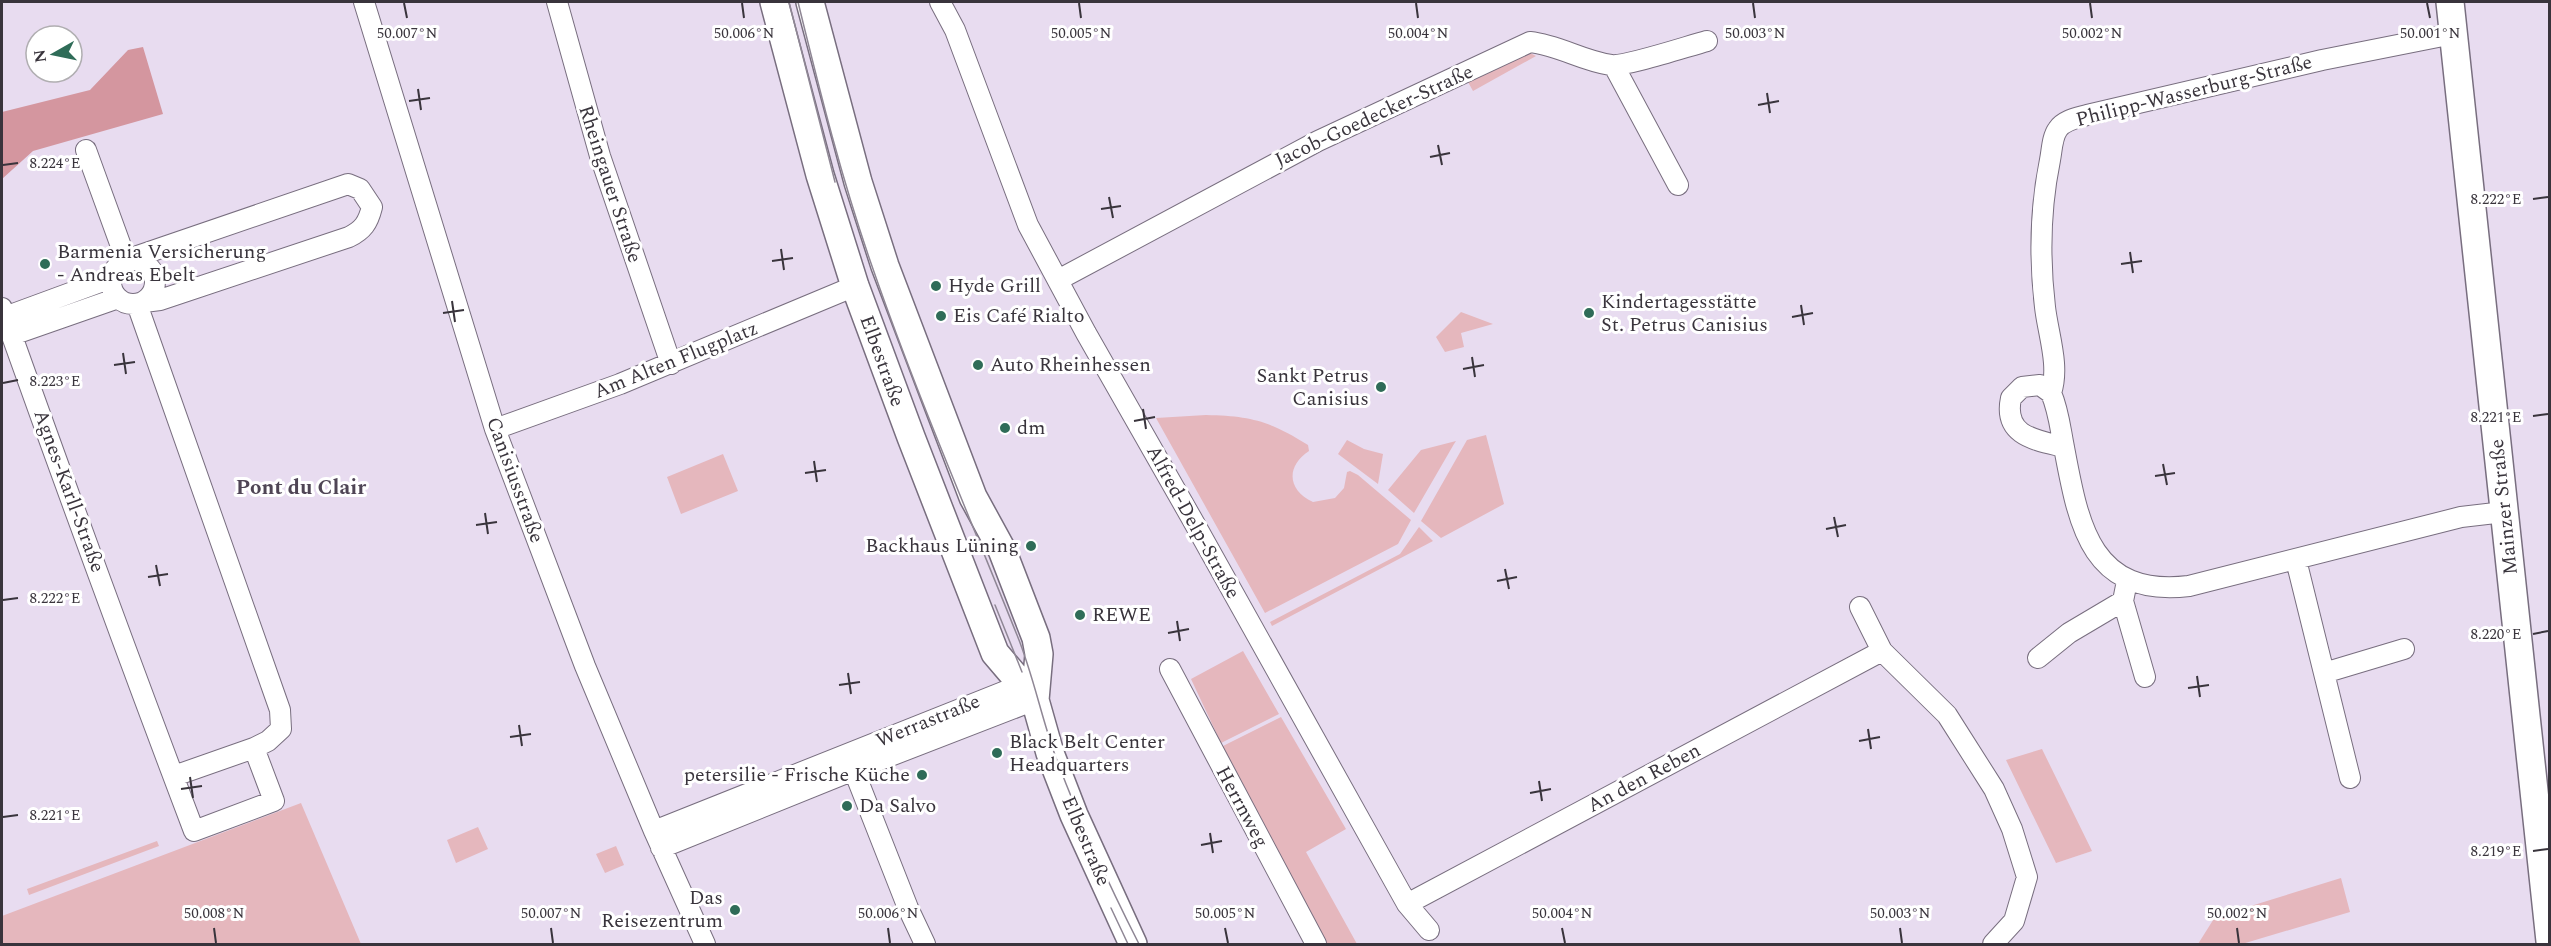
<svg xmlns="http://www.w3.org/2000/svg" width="2551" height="946" font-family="Spectral,serif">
	<rect width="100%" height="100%" fill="#e8dcf0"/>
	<path fill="#e5b7bd" d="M1530 53 1536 56 1473 91 1468 82 1473 77Z
		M1461 312 1493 324 1461 333 1464 347 1445 352 1436 337Z
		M1206 415C1251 416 1270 421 1308 445L1309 451C1286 466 1287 490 1313 502L1335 498 1344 488 1347 472 1350 471 1358 475 1411 520 1398 544 1265 613 1156 418Z
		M1486 435 1504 504 1441 538 1421 521 1467 440Z
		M1347 440 1364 449 1383 454 1378 484 1338 454Z
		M1456 441 1454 444 1414 513 1388 490 1421 450Z
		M723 454 738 491 681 514 667 477Z
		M1419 527 1433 541 1272 626 1270 622 1400 554Z
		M1243 651 1279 714 1221 743 1191 679Z
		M1281 717 1346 829 1306 852 1357 944H1323L1219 748Z
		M2042 749 2092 851 2056 863 2006 760Z
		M301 803 361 944H2V916Z
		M478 827 488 849 456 863 447 840Z
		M157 841 159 846 29 895 27 889Z
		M616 846 624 865 605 873 596 854Z
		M2341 878 2350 912 2242 944H2198L2215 917Z"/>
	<path fill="#d4969f" d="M143 47 163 114 33 151 2 179V112L90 90 128 50Z"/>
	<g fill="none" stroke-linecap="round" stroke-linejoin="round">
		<defs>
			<path id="minor" d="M364 2 495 429 585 666 654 831 705 944
				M557 2 600 156 671 364
				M940 2 955 30 1028 225 1086 333 1192 519 1407 904 1429 930
				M2453 34 2322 60 2087 115C2077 118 2064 120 2058 129 2052 137 2052 150 2050 160 2040 209 2039 256 2045 307 2048 334 2060 366 2051 393 2058 409 2060 426 2063 442 2078 521 2088 598 2189 586L2461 517 2504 512
				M1614 66 1678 185
				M86 150 126 260 348 184 360 189 372 207C368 223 363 230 349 237L160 300 144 302
				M111 282a22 22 0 1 1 44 0a22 22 0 1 1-44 0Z
				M1058 280 1318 141 1530 42C1559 45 1582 61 1611 65 1625 67 1688 46 1707 41
				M137 304 280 710 281 729 268 741 254 748
				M2 308C64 482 128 657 194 831L274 801 254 748 174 776
				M5 317 111 278
				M12 335 118 298
				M2051 393 2040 385 2022 387 2011 398C2003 436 2035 440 2064 447
				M495 429 620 384 855 286
				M2296 560 2350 778
				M2123 601 2145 677
				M1860 607 1882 651 1947 715 1994 789 2012 829 2027 877 2014 921 1993 944
				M2038 658 2069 633 2123 601 2127 581
				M1170 669 1316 944
				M2324 673 2404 649
				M849 758 908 908 925 944
				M654 831 1033 680
				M661 848 854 770 1035 700
				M1407 904 1882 651"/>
			<path id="secondary" d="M774 2 820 175 855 286 911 437 995 653 1035 700
				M810 2 858 182 885 266 973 497 1002 550 1036 638 1039 654 1035 700 1050 753 1074 815 1133 944
				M2450 2 2550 941"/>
		</defs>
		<use href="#minor" stroke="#786e7f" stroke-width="22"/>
		<use href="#secondary" stroke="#786e7f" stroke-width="30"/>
		<use href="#minor" stroke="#fff" stroke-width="20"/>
		<use href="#secondary" stroke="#fff" stroke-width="27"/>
		<path stroke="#8f8795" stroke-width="1.5" d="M789 2 835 182
			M798 2C820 92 842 181 873 269 916 393 968 513 1017 635 1033 674 1041 716 1055 755 1079 820 1108 883 1139 944
			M995 605 1022 672
			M1111 908 1128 944"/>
	</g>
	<path fill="none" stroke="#39343c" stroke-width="2" d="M404 3 407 18M742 3 744 18M1079 3 1081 18M1416 3 1418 18M1753 3 1755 18M2090 3 2092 18M2427 3 2430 18M418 89 421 110M1767 93 1770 113M409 101 430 98M1758 105 1779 101M1438 145 1442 165M1430 157 1450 153M3 165 18 163M1109 197 1113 218M2533 199 2548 197M1101 209 1121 206M781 249 784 270M2130 252 2133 273M772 261 793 258M2121 264 2142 261M452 301 455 322M1801 305 1804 325M443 313 464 310M1792 317 1813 313M123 353 126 374M1472 357 1475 377M114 365 135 362M1463 369 1484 365M3 383 18 380M1143 409 1146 429M2533 416 2548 414M1134 421 1155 417M814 461 817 482M2163 464 2167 485M805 473 826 470M2155 476 2175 473M485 513 488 534M1834 517 1838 537M476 525 497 522M1826 529 1846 525M156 565 160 586M1505 569 1509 589M148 577 168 574M1497 581 1517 577M3 600 18 598M1177 621 1180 641M1168 633 1189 629M2533 634 2548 631M848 673 851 694M2197 676 2200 697M839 685 860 682M2188 688 2209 685M519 725 522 746M1868 729 1871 749M510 737 531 734M1859 741 1880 737M190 777 193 798M1539 781 1542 801M181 789 202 786M1530 793 1551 789M3 817 18 815M1210 833 1213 853M1201 845 1222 841M2533 851 2548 849M214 928 216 943M551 928 553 943M888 928 890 943M1225 928 1228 943M1562 928 1565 943M1900 928 1902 943M2237 928 2239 943"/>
	<g fill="#2f6c58" stroke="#fff" stroke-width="2">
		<circle cx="45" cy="264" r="6"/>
		<circle cx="936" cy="286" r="6"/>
		<circle cx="1589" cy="313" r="6"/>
		<circle cx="941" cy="316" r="6"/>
		<circle cx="978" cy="365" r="6"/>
		<circle cx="1381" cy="387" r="6"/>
		<circle cx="1005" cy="428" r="6"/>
		<circle cx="1031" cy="546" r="6"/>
		<circle cx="1080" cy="615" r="6"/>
		<circle cx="997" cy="753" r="6"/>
		<circle cx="922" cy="775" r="6"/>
		<circle cx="847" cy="806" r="6"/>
		<circle cx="735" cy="910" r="6"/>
	</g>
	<g text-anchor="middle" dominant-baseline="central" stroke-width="6" stroke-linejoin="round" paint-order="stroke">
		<g font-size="20" fill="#39343c" stroke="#fff">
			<text transform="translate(2194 91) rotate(-14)">Philipp-Wasserburg-Straße</text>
			<text transform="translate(1374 116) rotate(-25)">Jacob-Goedecker-Straße</text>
			<text transform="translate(610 184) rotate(72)">Rheingauer Straße</text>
			<text transform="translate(676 360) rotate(-22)">Am Alten Flugplatz</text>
			<text transform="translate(882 361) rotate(70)">Elbestraße</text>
			<text transform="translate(515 480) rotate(70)">Canisiusstraße</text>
			<text transform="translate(69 491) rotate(70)">Agnes-Karll-Straße</text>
			<text transform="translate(2504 507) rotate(-96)">Mainzer Straße</text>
			<text transform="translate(1193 522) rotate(61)">Alfred-Delp-Straße</text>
			<text transform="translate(928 721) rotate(-22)">Werrastraße</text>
			<text transform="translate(1644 778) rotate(-28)">An den Reben</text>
			<text transform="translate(1242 807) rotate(62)">Herrnweg</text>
			<text transform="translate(1086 841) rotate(67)">Elbestraße</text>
		</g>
		<g font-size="20" fill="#39343c" stroke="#fff" text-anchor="start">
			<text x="57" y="252">Barmenia Versicherung<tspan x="57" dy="23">- Andreas Ebelt</tspan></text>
			<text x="948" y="286">Hyde Grill</text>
			<text x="1601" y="302">Kindertagesstätte<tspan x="1601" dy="23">St. Petrus Canisius</tspan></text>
			<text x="953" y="316">Eis Café Rialto</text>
			<text x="990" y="365">Auto Rheinhessen</text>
			<text x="1369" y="376" text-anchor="end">Sankt Petrus<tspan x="1369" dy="23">Canisius</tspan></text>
			<text x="1017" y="428">dm</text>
			<text x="1019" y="546" text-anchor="end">Backhaus Lüning</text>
			<text x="1092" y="615">REWE</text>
			<text x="1009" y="742">Black Belt Center<tspan x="1009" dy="23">Headquarters</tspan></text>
			<text x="910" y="775" text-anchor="end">petersilie - Frische Küche</text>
			<text x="859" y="806">Da Salvo</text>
			<text x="723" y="898" text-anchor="end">Das<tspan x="723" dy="23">Reisezentrum</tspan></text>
		</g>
		<g font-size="21" font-weight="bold" fill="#4f4555" stroke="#fff">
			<text x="301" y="488">Pont du Clair</text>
		</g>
	</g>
	<g font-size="15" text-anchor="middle" fill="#39343c" stroke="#fff" stroke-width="6" stroke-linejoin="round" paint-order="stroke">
		<text x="407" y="38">50.007°N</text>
		<text x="744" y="38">50.006°N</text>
		<text x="1081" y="38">50.005°N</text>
		<text x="1418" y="38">50.004°N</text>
		<text x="1755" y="38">50.003°N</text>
		<text x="2092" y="38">50.002°N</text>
		<text x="2430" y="38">50.001°N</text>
		<text x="55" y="168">8.224°E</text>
		<text x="2496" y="204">8.222°E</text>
		<text x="55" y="386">8.223°E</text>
		<text x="2496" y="422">8.221°E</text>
		<text x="55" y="603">8.222°E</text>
		<text x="2496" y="639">8.220°E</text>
		<text x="55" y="820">8.221°E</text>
		<text x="2496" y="856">8.219°E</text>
		<text x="214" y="918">50.008°N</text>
		<text x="551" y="918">50.007°N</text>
		<text x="888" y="918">50.006°N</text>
		<text x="1225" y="918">50.005°N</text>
		<text x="1562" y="918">50.004°N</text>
		<text x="1900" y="918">50.003°N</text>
		<text x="2237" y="918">50.002°N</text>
	</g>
	<rect width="2551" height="946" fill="none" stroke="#39343c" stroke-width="6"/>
	<g transform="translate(54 54) rotate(261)"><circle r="28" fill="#ffffff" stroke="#b0aeb1" stroke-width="1.5"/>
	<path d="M0-4.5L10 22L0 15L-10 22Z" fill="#2f6c58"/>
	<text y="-9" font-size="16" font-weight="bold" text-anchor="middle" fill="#39343c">N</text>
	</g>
</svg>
